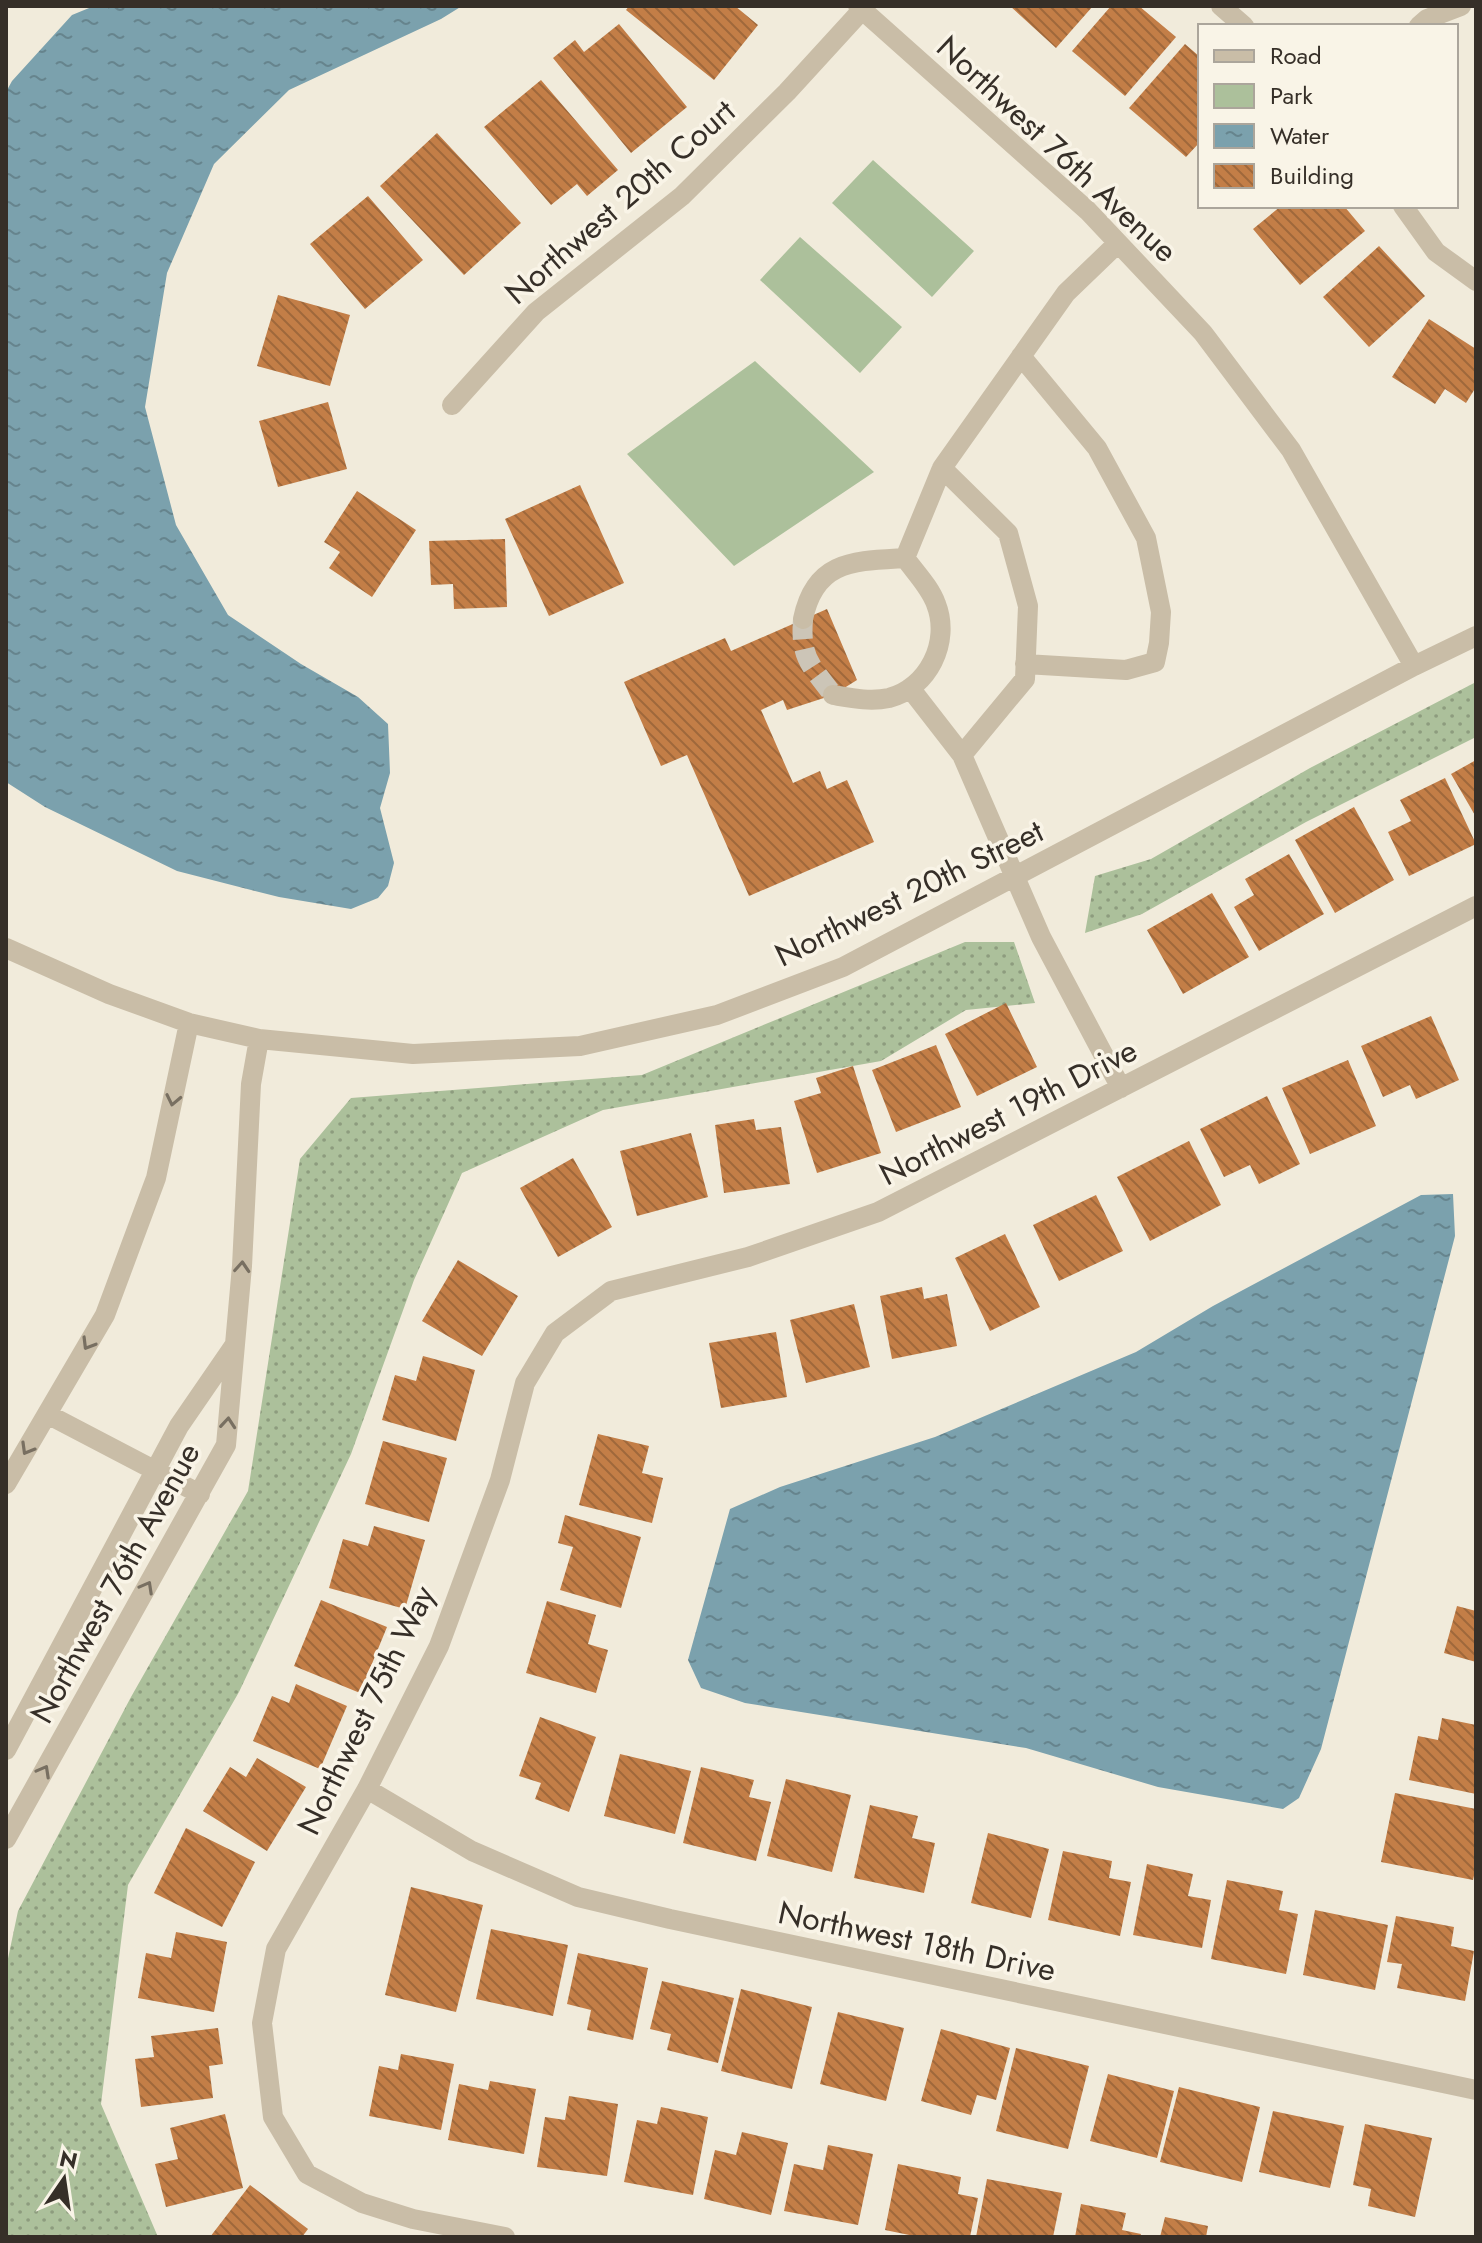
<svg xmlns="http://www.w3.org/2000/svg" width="1482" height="2243" font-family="Jost,sans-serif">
	<defs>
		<pattern id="grass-dots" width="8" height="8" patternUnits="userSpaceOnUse" patternTransform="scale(2)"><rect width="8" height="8" fill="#acc09b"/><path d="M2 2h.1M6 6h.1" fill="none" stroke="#8d9c7e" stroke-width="1.8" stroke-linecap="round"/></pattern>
		<pattern id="water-ripples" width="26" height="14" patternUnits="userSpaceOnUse" patternTransform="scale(2)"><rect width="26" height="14" fill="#7ba1ad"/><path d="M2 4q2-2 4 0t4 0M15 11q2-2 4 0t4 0" fill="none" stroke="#66848d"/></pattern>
		<pattern id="building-back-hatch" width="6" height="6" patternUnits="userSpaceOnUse" patternTransform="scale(2)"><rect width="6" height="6" fill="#c37e47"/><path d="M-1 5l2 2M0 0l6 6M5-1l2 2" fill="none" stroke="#9f683b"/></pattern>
	</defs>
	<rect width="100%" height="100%" fill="#f1ebdb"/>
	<path fill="url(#grass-dots)" d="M1476 682V737L1306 822 1142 914 1085 933 1095 876 1151 859 1310 768Z
		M965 942H1014L1035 1003 966 1010 881 1061 603 1110 462 1173 414 1280 351 1454 239 1692 128 1885 101 2104 158 2237H6V1968L18 1911 131 1697 248 1491 300 1159 351 1098 642 1075Z"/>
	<path fill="#acc09b" d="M873 160 974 251 932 297 832 203Z
		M800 237 902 327 860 373 760 280Z
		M755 361 874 472 734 566 627 454Z"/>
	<path fill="url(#water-ripples)" d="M94 6H462L441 19 289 90 214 164 167 273 145 407 176 525 228 615 301 664 358 697 388 724 390 773 380 808 394 863 388 886 378 898 351 909 279 897 177 871 45 807 6 782V92L12 81 72 15Z
		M1453 1194 1455 1236 1321 1749 1299 1798 1283 1809 1158 1787 1026 1748 745 1703 701 1688 688 1660 730 1509 780 1487 935 1437 1136 1352 1213 1306 1421 1195Z"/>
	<path fill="url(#building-back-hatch)" d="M629 6H735L758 25 714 80 626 10Z
		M1010 6H1093L1056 48Z
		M1111 6H1139L1176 37 1125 96 1072 51Z
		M619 24 687 107 631 153 553 58 575 40 584 52Z
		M1185 44 1200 57V142L1186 157 1129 108Z
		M541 80 618 170 587 196 577 184 551 205 484 127Z
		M437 133 521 223 464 275 380 186Z
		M368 196 423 260 365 309 310 244Z
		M1281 206H1344L1365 231 1300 285 1253 229Z
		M1379 246 1425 296 1369 347 1323 297Z
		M278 295 350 315 330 386 257 366Z
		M1429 319 1476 349V387L1466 403 1445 389 1435 404 1392 377Z
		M328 402 347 469 278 487 259 421Z
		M580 485 624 583 549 616 505 519Z
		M357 491 416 530 372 597 329 568 340 552 324 542Z
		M505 539 507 607 454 609 453 584 431 585 429 541Z
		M827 609 857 680 833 695 787 710 783 700 761 710 793 783 820 771 827 789 847 780 874 842 749 896 687 755 661 766 624 682 725 638 731 651Z
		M1476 760V817L1451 774Z
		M1445 778 1476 844 1409 876 1388 832 1411 821 1400 800Z
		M1354 807 1394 880 1335 913 1295 840Z
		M1289 854 1324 914 1259 951 1234 907 1254 895 1245 879Z
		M1212 893 1249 957 1183 994 1147 930Z
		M1006 1003 1037 1067 977 1096 945 1034Z
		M1431 1016 1459 1080 1416 1099 1410 1085 1383 1097 1361 1046Z
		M936 1045 961 1107 896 1132 872 1070Z
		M1348 1060 1376 1126 1310 1154 1282 1088Z
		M853 1066 881 1153 817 1173 794 1101 821 1093 816 1078Z
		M1267 1096 1300 1164 1259 1184 1250 1165 1224 1177 1200 1129Z
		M754 1119 756 1130 781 1127 790 1184 724 1193 715 1125Z
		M691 1133 708 1197 637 1216 620 1151Z
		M1189 1141 1221 1205 1150 1241 1117 1177Z
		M573 1158 612 1227 558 1257 520 1188Z
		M1096 1195 1123 1251 1059 1281 1033 1225Z
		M1005 1234 1040 1307 990 1331 955 1258Z
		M458 1260 518 1296 482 1356 422 1321Z
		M922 1287 924 1299 947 1294 957 1346 892 1359 880 1296Z
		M854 1304 870 1367 806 1383 790 1320Z
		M776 1332 787 1397 721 1408 709 1343Z
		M423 1356 475 1370 456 1441 382 1420 395 1375 416 1381Z
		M598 1434 649 1446 642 1473 663 1478 652 1523 579 1505Z
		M383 1441 447 1458 429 1522 365 1504Z
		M565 1515 641 1537 621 1608 560 1590 573 1547 558 1543Z
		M374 1526 425 1540 405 1609 329 1588 343 1539 368 1546Z
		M321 1600 387 1627 360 1693 294 1666Z
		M547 1601 596 1615 588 1644 608 1650 596 1693 526 1673Z
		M1457 1606 1476 1611V1662L1444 1653Z
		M296 1684 347 1706 320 1769 253 1741 272 1696 289 1703Z
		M540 1717 596 1737 569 1812 535 1799 541 1783 519 1776Z
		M1442 1718 1476 1725V1794L1409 1780 1418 1736 1438 1740Z
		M620 1754 691 1771 675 1834 604 1816Z
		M257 1758 306 1787 267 1851 203 1811 230 1767 246 1777Z
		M701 1767 754 1780 749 1797 771 1802 756 1861 683 1843Z
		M786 1779 851 1795 832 1872 767 1856Z
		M1395 1793 1476 1809V1867L1473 1880 1381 1862Z
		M870 1805 918 1816 912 1838 935 1843 924 1893 854 1878Z
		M186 1828 255 1862 222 1927 154 1893Z
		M988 1833 1049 1849 1031 1918 971 1903Z
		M1063 1851 1112 1861 1109 1878 1131 1882 1120 1936 1048 1920Z
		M1147 1864 1193 1874 1188 1896 1211 1900 1202 1948 1133 1935Z
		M1227 1880 1283 1891 1279 1910 1298 1914 1286 1974 1211 1959Z
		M411 1887 483 1905 456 2012 385 1995Z
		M1315 1910 1388 1925 1375 1990 1303 1975Z
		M1396 1916 1454 1927 1451 1946 1474 1951 1465 2001 1397 1988 1402 1964 1387 1962Z
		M491 1929 568 1945 553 2016 476 1999Z
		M176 1932 227 1942 214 2012 138 1998 146 1953 171 1958Z
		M578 1953 648 1968 633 2040 587 2030 591 2010 567 2004Z
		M662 1981 734 1998 718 2063 667 2050 671 2034 650 2029Z
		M741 1989 812 2007 792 2089 721 2071Z
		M838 2012 904 2028 886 2101 820 2084Z
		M218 2028 223 2064 209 2066 213 2098 141 2107 135 2059 154 2057 151 2036Z
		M941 2029 1010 2048 996 2100 977 2095 971 2115 921 2101Z
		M1016 2048 1089 2066 1068 2149 996 2131Z
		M401 2054 454 2064 441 2130 369 2116 379 2066 398 2070Z
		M1108 2074 1174 2091 1157 2158 1090 2141Z
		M490 2081 536 2089 524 2154 448 2140 459 2084 488 2090Z
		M1179 2087 1260 2107 1242 2182 1160 2162Z
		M569 2096 618 2104 607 2176 537 2167 545 2117 565 2120Z
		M661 2107 708 2117 693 2195 624 2182 637 2120 657 2124Z
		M1273 2111 1344 2126 1330 2188 1259 2172Z
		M225 2114 243 2188 166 2207 155 2164 178 2159 170 2128Z
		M1365 2124 1432 2138 1415 2217 1368 2206 1371 2189 1353 2185Z
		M742 2132 788 2143 771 2215 704 2199 715 2150 736 2155Z
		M828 2145 873 2154 858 2225 784 2211 794 2164 823 2170Z
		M898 2164 961 2177 958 2194 978 2198 970 2237H919L885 2230Z
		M987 2179 1062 2193 1053 2237H976Z
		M250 2185 308 2229 302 2237H210Z
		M1081 2204 1126 2213 1122 2230 1141 2234 1140 2237H1075Z
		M1165 2217 1208 2226 1206 2237H1160Z"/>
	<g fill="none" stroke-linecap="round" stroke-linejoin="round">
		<path stroke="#ccc5b7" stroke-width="20" stroke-dasharray="20 10" stroke-linecap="butt" d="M803 619C800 659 811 665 833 695"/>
		<path stroke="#c9bda7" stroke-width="20" d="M858 6 1088 211 1203 333 1291 450 1414 666
			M1221 6 1244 26
			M1419 26 1427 19 1461 6
			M1403 206 1436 252 1476 281
			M1118 243 1066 293 942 468 1008 533 1028 606 1025 679 962 755 1041 937 1121 1088
			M1021 356 1097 448 1146 538 1161 612 1159 643 1155 662 1126 670 1025 664
			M452 405 536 312 682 196 787 92 862 10
			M905 558 942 468
			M803 619C815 560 854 561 905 558
			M910 688 962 755
			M833 695C851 698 870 702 889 698 928 688 951 642 936 604 930 587 915 572 905 558
			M6 948 109 994 189 1023 259 1039 413 1054 580 1046 717 1015 843 967 1414 666 1476 636
			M47 1414 200 1494
			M6 1484 105 1315 156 1178 189 1023
			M6 1750 179 1426 234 1346
			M367 1789 472 1851 578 1897 670 1919 1476 2090
			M6 1839 226 1445 242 1266 251 1084 259 1039
			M505 2237 413 2219 362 2203 307 2174 273 2117 262 2023 276 1949 367 1789 439 1646 500 1480 525 1383 555 1333 611 1291 748 1257 878 1212 1476 906"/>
	</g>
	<defs><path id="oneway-chevron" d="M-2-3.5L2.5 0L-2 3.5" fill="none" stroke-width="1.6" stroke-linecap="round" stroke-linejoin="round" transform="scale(2)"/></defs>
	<g stroke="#786f61">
		<use href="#oneway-chevron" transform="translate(173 1100) rotate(102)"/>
		<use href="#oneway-chevron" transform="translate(242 1267) rotate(-86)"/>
		<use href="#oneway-chevron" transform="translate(88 1344) rotate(121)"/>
		<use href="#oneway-chevron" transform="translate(228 1423) rotate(-85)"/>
		<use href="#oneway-chevron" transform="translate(27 1449) rotate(120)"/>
		<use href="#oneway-chevron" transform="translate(147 1587) rotate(-61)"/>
		<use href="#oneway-chevron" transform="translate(44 1771) rotate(-61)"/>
	</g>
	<g text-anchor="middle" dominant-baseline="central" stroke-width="7" stroke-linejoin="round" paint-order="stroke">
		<g font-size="32" fill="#362f28" stroke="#f9f4e7">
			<text transform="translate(1057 149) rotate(43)">Northwest 76th Avenue</text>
			<text transform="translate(620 202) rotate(-41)">Northwest 20th Court</text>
			<text transform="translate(909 893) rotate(-26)">Northwest 20th Street</text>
			<text transform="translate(1008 1112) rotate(-27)">Northwest 19th Drive</text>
			<text transform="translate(115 1583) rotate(-61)">Northwest 76th Avenue</text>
			<text transform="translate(366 1710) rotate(-64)">Northwest 75th Way</text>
			<text transform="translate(917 1941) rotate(12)">Northwest 18th Drive</text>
		</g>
	</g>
	<rect width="1482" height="2243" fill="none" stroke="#362f28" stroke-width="16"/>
	<rect x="1198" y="24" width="260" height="184" fill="#f9f4e7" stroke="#aba59b" stroke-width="2"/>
	<rect x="1214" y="50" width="40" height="12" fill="#c9bda7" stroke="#aba59b" stroke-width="2"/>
	<text x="1270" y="64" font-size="24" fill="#362f28">Road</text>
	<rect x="1214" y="84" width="40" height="24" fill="#acc09b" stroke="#aba59b" stroke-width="2"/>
	<text x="1270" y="104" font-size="24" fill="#362f28">Park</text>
	<rect x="1214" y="124" width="40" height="24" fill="url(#water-ripples)" stroke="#aba59b" stroke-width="2"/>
	<text x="1270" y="144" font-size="24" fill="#362f28">Water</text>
	<rect x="1214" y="164" width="40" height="24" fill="url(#building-back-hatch)" stroke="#aba59b" stroke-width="2"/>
	<text x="1270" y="184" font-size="24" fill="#362f28">Building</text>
	<g transform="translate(64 2179) rotate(13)" stroke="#f9f4e7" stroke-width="6" paint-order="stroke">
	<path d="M0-6L14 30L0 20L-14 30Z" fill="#362f28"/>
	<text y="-12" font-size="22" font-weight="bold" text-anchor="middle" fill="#362f28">N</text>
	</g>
</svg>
